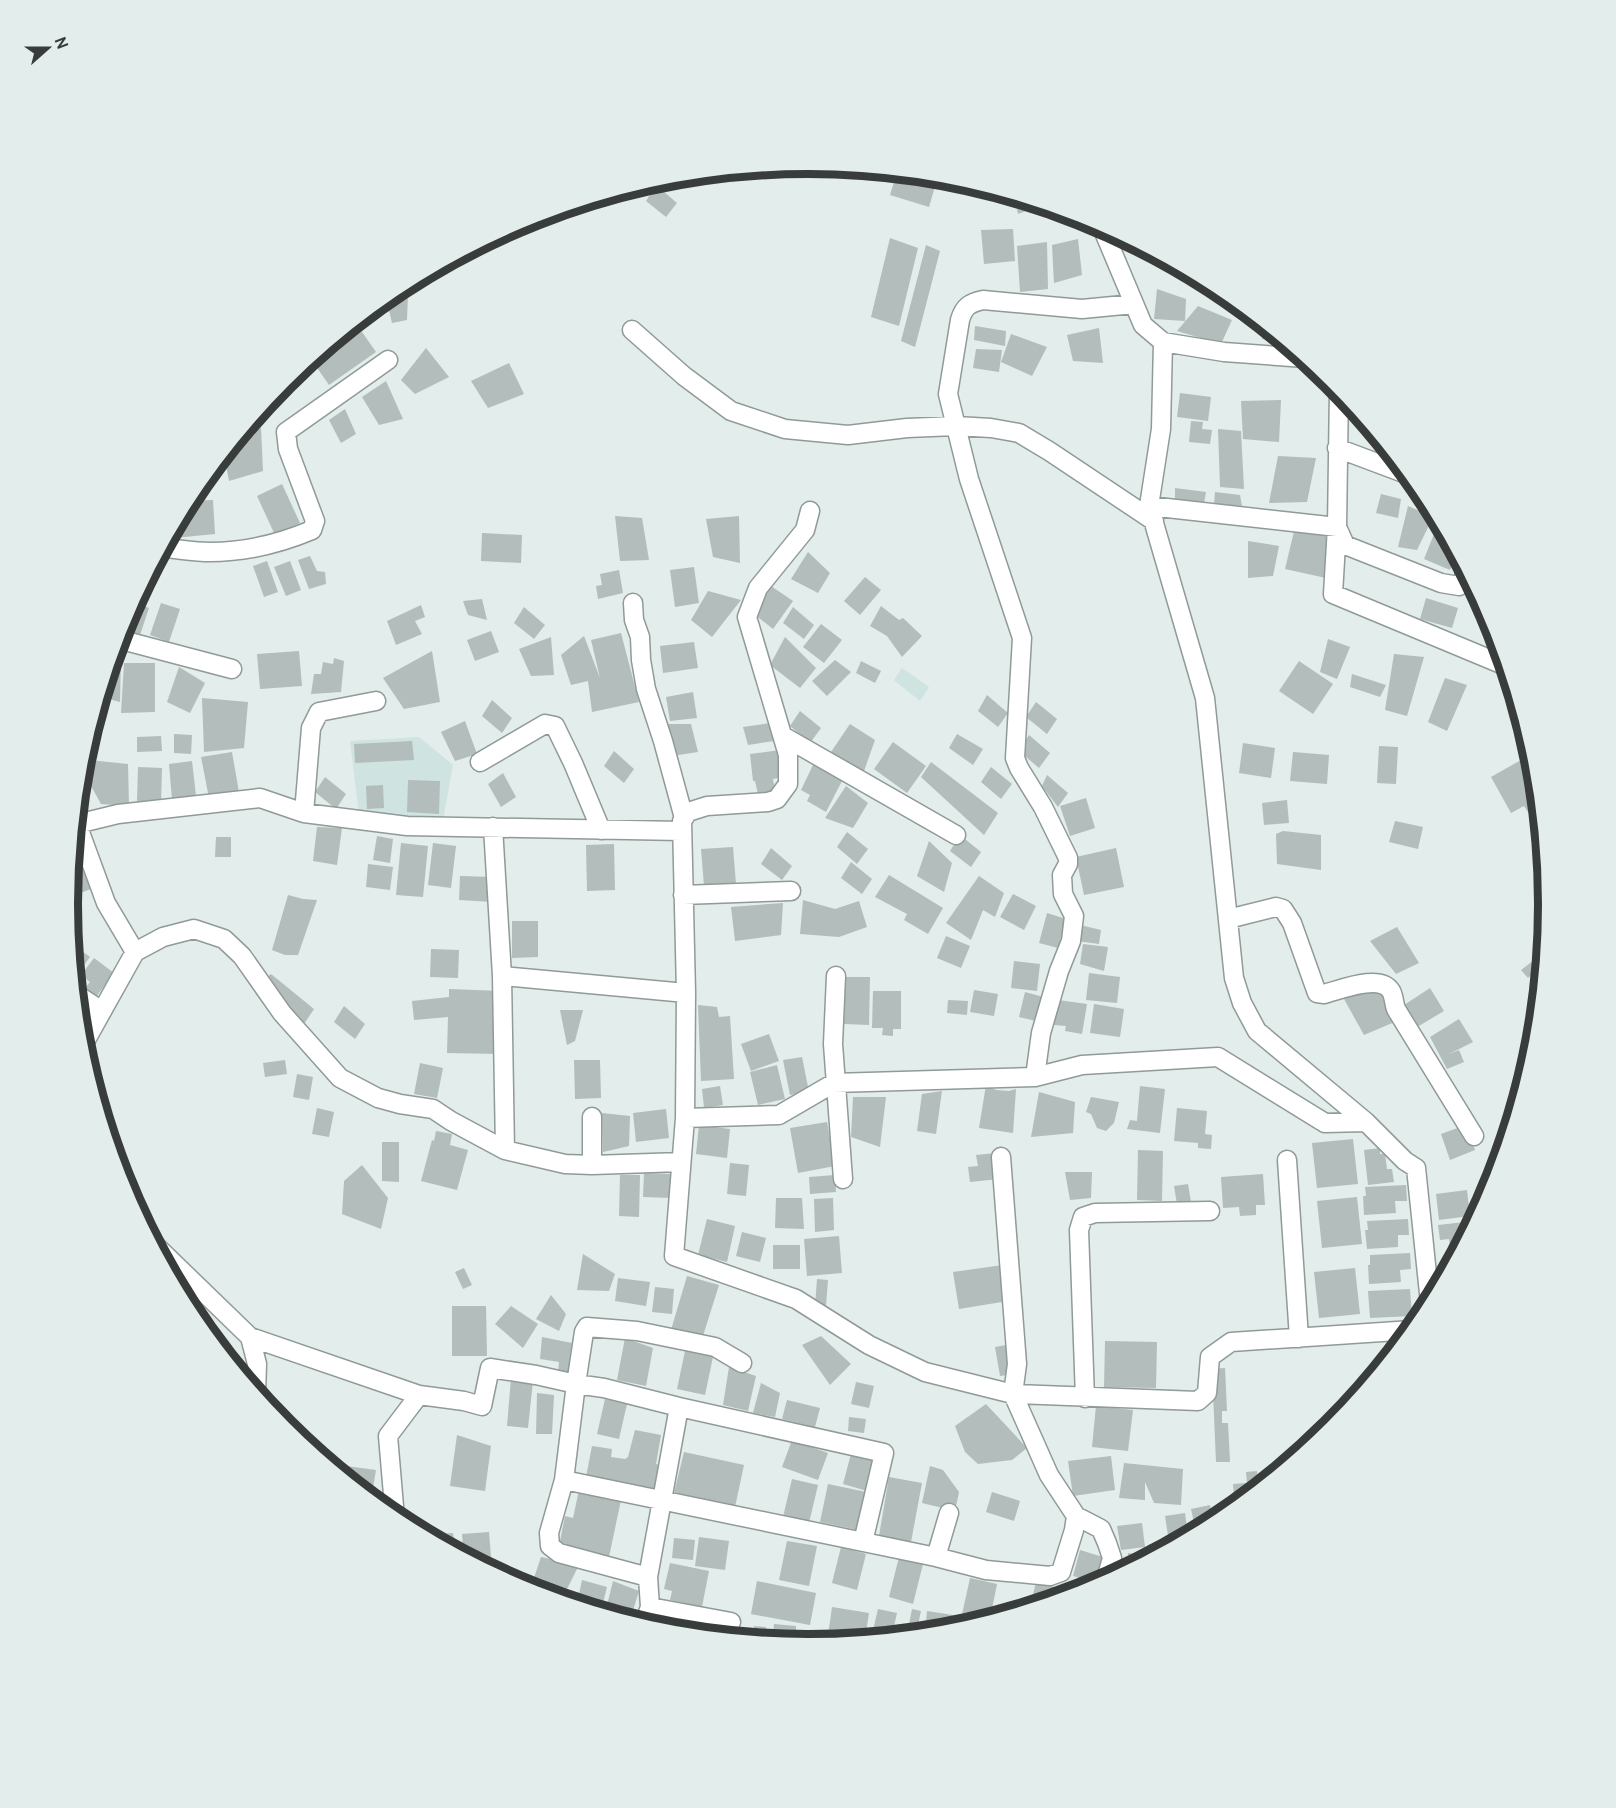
<svg xmlns="http://www.w3.org/2000/svg" width="1616" height="1808" font-family="Overpass,sans-serif">
	<rect width="100%" height="100%" fill="#e2edec"/>
	<path fill="#cfe3e1" d="M902 668 929 687 920 701 894 680Z
		M419 737 453 765 443 820 359 814 350 741Z"/>
	<path fill="#b3bdbb" d="M841 167 865 169V180L839 175Z
		M897 172 938 176 929 207 890 195Z
		M656 185 677 203 666 217 646 201Z
		M1014 196 1024 199 1042 205 1018 214Z
		M1013 229 1015 261 984 264 981 230Z
		M890 238 918 248 899 326 871 317Z
		M1078 239 1082 275 1054 283 1052 245Z
		M1047 242 1048 289 1020 292 1017 246Z
		M926 245 940 251 915 347 901 341Z
		M1157 289 1186 299 1185 321 1154 319Z
		M408 294 407 320 392 323 386 297Z
		M1198 306 1232 320 1221 344 1177 331Z
		M355 322 376 352 329 385 311 359Z
		M1262 323 1273 333 1283 341 1262 339Z
		M975 326 1006 331 1005 346 974 340Z
		M1099 328 1103 363 1073 361 1067 335Z
		M1011 334 1047 347 1032 376 1001 362Z
		M426 348 449 377 415 394 401 380Z
		M976 349 1002 350 999 372 973 368Z
		M509 363 524 394 488 408 471 381Z
		M304 364 309 373 289 386 286 379Z
		M386 381 403 419 379 425 362 397Z
		M1180 393 1211 397 1208 421 1177 417Z
		M1281 400 1279 442 1243 439 1241 401Z
		M345 409 356 434 341 443 329 420Z
		M1191 421 1203 422 1202 429 1212 430 1210 444 1189 442Z
		M261 428 263 471 229 481 224 454 236 439Z
		M1218 429 1241 431 1244 489 1220 487Z
		M1278 456 1316 458 1307 502 1269 503Z
		M282 484 300 523 275 535 257 496Z
		M1175 488 1206 492 1204 503 1175 499Z
		M1215 492 1240 495 1242 506 1214 504Z
		M1381 494 1401 499 1398 518 1376 513Z
		M213 500 215 534 174 538 173 529 188 501Z
		M1408 506 1433 517 1417 550 1398 547Z
		M615 516 642 518 649 560 620 561Z
		M739 516 740 563 713 557 706 519Z
		M1295 527 1331 536 1326 578 1285 569Z
		M1436 529 1445 533 1456 554 1450 570 1424 559Z
		M482 533 522 535 521 563 481 561Z
		M1248 541 1279 546 1273 576 1248 578Z
		M808 552 830 573 818 593 791 579Z
		M310 556 317 571 325 572 326 584 309 589 298 560Z
		M267 561 278 592 264 597 253 566Z
		M290 561 301 590 286 596 274 567Z
		M694 567 699 603 675 607 670 570Z
		M619 570 623 593 598 599 596 586 602 585 600 574Z
		M865 577 881 590 860 615 844 601Z
		M771 586 793 601 773 629 754 614Z
		M708 591 741 600 712 637 691 620Z
		M1426 598 1458 608 1452 628 1420 619Z
		M482 599 487 620 468 615 463 601Z
		M134 602 149 608 140 635 127 630 133 616 127 614Z
		M161 603 180 609 169 642 150 635Z
		M421 605 425 617 415 621 422 634 396 645 387 621Z
		M881 606 899 620 903 618 922 636 902 657 887 636 870 626Z
		M524 607 545 625 534 639 514 623Z
		M793 607 814 625 804 639 783 623Z
		M821 624 842 640 824 663 803 647Z
		M491 631 499 652 475 661 467 640Z
		M621 633 639 702 592 712 588 681 571 685 561 655 584 636 600 678 591 640Z
		M551 637 554 675 531 676 519 649Z
		M785 637 816 668 800 688 770 665Z
		M1328 639 1350 647 1337 679 1320 672Z
		M694 642 698 668 663 673 660 646Z
		M299 651 302 686 260 689 257 654Z
		M432 651 440 702 404 709 383 678Z
		M1394 654 1424 657 1407 716 1385 710Z
		M121 658 120 702 101 697 112 660Z
		M334 658 344 661 341 692 311 694 314 674H321L323 662 333 664Z
		M835 660 851 672 827 696 812 681Z
		M861 661 881 671 875 683 856 673Z
		M1299 661 1333 684 1313 714 1279 691Z
		M124 663H155V712L121 713Z
		M179 667 205 683 190 713 167 702Z
		M1352 674 1386 685 1380 697 1350 687Z
		M1445 678 1467 685 1447 731 1428 722Z
		M693 692 697 718 670 721 666 697Z
		M987 695 1008 713 998 727 978 711Z
		M202 698 248 702 244 748 204 752Z
		M492 700 512 718 502 733 482 716Z
		M1036 702 1057 719 1047 734 1026 717Z
		M800 711 821 728 810 743 790 726Z
		M465 721 477 754 455 761 441 732Z
		M770 723 774 741 748 745 743 727Z
		M665 724H691L698 752 672 756Z
		M850 724 875 740 864 771 831 752Z
		M174 734 192 735 191 754 174 753Z
		M957 734 983 749 973 765 949 748Z
		M1029 735 1050 753 1039 768 1019 751Z
		M161 736 162 751 137 752V737Z
		M412 741 414 760 355 763 354 744Z
		M893 742 926 766 907 793 874 769Z
		M1243 743 1275 748 1271 778 1239 773Z
		M1379 746 1398 747 1396 784 1377 783Z
		M780 750 784 777 773 779 775 791 758 794 755 781H753L750 754Z
		M614 751 634 769 624 783 604 766Z
		M232 752 239 792 209 798 201 757Z
		M1293 752 1329 755 1327 784 1290 781Z
		M1528 756 1535 768 1541 832 1524 806 1511 813 1491 777Z
		M89 760 128 764 129 806 101 804 91 786Z
		M192 761 196 796 172 799 169 764Z
		M931 762 998 813 984 835 921 777Z
		M813 765 843 779 826 812 807 801 810 795 801 790Z
		M138 767 162 768 161 803 137 802Z
		M991 767 1012 784 1001 799 981 782Z
		M503 773 516 797 501 807 488 784Z
		M1047 775 1068 793 1058 807 1042 786Z
		M325 777 346 794 336 809 315 792Z
		M408 780 440 781 439 814 407 812Z
		M383 785 384 808 367 809 366 786Z
		M846 786 868 803 853 828 825 818Z
		M1086 798 1095 828 1070 836 1060 806Z
		M1287 800 1289 823 1264 825 1262 803Z
		M1395 821 1423 827 1418 849 1389 842Z
		M317 827 342 828 337 865 313 861Z
		M1283 831 1321 835V870L1277 864 1276 834Z
		M847 832 868 849 857 864 837 847Z
		M960 835 981 852 971 867 950 851Z
		M377 836 393 839 390 863 373 860Z
		M216 837H231V857H215Z
		M929 841 952 863 944 892 917 876Z
		M401 843 428 846 423 897 396 895Z
		M433 843 456 846 451 888 428 885Z
		M614 844 615 890 587 891 586 845Z
		M733 847 736 884 704 886 701 849Z
		M75 848 91 889 75 895 70 880 73 849Z
		M771 848 792 866 782 880 761 864Z
		M1116 848 1124 887 1084 895 1076 857Z
		M851 862 872 879 862 894 841 878Z
		M368 864 393 867 390 890 366 887Z
		M889 875 943 908 928 934 904 920 907 914 875 897Z
		M460 876 494 877 492 902 459 900Z
		M979 876 1004 893 995 917 983 910 971 940 946 923Z
		M1013 894 1036 906 1024 930 1000 917Z
		M288 895 303 899 317 900 298 955H285L272 950Z
		M803 900 835 909 859 901 867 927 839 937 800 934Z
		M783 903 781 935 735 941 731 907Z
		M1047 913 1066 919 1058 948 1039 943Z
		M512 921H538V957L512 958Z
		M1080 925 1101 930 1099 944 1077 941Z
		M1397 927 1419 963 1396 974 1370 941Z
		M946 936 970 946 961 968 937 958Z
		M73 944 90 957 75 977 72 946Z
		M1083 944 1108 947 1104 971 1080 964Z
		M431 949 459 950 458 978 430 977Z
		M1538 957 1543 963 1542 966 1528 978 1521 970Z
		M94 958 114 973 96 997 85 988 90 982 81 975Z
		M1014 961 1040 964 1037 991 1011 988Z
		M1089 973 1120 977 1117 1003 1086 1000Z
		M271 974 314 1009 304 1024 266 978Z
		M845 977H870L869 1025 844 1024Z
		M1376 984 1397 1021 1364 1035 1344 999Z
		M1430 988 1444 1011 1412 1030 1398 1009Z
		M449 989 502 991 501 1054 447 1053 448 1017 414 1020 412 1001 449 997Z
		M974 990 998 994 994 1016 970 1012Z
		M873 991H901V1029H893V1036L882 1035 883 1028H872Z
		M1025 992 1047 998 1040 1022 1019 1017Z
		M948 1000 968 1001 967 1015 947 1013Z
		M1058 1000 1087 1004 1082 1034 1065 1031 1066 1026 1054 1025Z
		M1094 1004 1124 1009 1120 1037 1090 1033Z
		M698 1005 717 1007 719 1017 730 1016 734 1079 701 1081Z
		M344 1006 365 1024 355 1039 334 1022Z
		M560 1010H583L575 1041 567 1045Z
		M1459 1019 1473 1042 1447 1055 1459 1050 1464 1062 1447 1069 1430 1037Z
		M1536 1021 1537 1022 1535 1038 1526 1028Z
		M769 1034 779 1061 751 1071 741 1044Z
		M802 1057 809 1092 790 1095 783 1060Z
		M285 1060 287 1074 265 1077 263 1063Z
		M574 1060H600L601 1098 575 1099Z
		M420 1063 443 1068 437 1098 414 1094Z
		M777 1065 785 1099 758 1105 750 1072Z
		M297 1074 313 1077 309 1100 293 1097Z
		M986 1085 996 1090 1009 1091 1016 1089 1013 1133 979 1128Z
		M720 1086 723 1105 704 1108 702 1089Z
		M1140 1086 1165 1089 1160 1133 1127 1129 1130 1120 1137 1121Z
		M942 1091 936 1134 917 1131 922 1094Z
		M1039 1092 1075 1102 1073 1133 1031 1137Z
		M853 1097H886L880 1147 851 1137Z
		M1091 1097 1119 1102 1114 1123 1106 1131 1097 1128 1091 1114 1086 1112Z
		M317 1108 334 1112 329 1137 312 1134Z
		M1177 1108 1207 1111 1205 1134 1212 1135 1211 1149 1198 1148V1143L1174 1141Z
		M666 1109 669 1138 636 1142 633 1113Z
		M602 1113 630 1116 629 1146 603 1152Z
		M827 1122 835 1166 798 1173 790 1128Z
		M699 1125 730 1129 727 1158 696 1154Z
		M1466 1125 1475 1150 1450 1160 1441 1134Z
		M436 1131 452 1134 450 1145 468 1150 457 1190 421 1181 432 1140 434 1141Z
		M1353 1139 1358 1184 1317 1188 1312 1143Z
		M382 1142H399V1182L382 1181Z
		M1380 1148V1154H1385L1387 1169H1392L1394 1182 1368 1185 1364 1150Z
		M1138 1150 1163 1151 1162 1201 1137 1200Z
		M996 1153 999 1179 970 1182 968 1167 978 1166 976 1155Z
		M730 1163 749 1165 746 1196 727 1194Z
		M362 1165 388 1198 381 1229 342 1214 344 1181Z
		M1065 1172H1092L1091 1198 1070 1200Z
		M644 1173 673 1174 672 1198 643 1197Z
		M1263 1174 1265 1205H1256V1215L1240 1216 1239 1207 1223 1208 1221 1177Z
		M620 1175H640L639 1217 619 1216Z
		M835 1175 836 1192 810 1194 809 1177Z
		M1188 1184 1192 1208 1178 1210 1174 1186Z
		M1406 1185 1407 1201H1395L1396 1213 1364 1215 1363 1196H1366L1365 1187Z
		M1467 1190 1470 1216 1439 1220 1436 1194Z
		M1357 1197 1362 1244 1322 1248 1317 1201Z
		M776 1198H802L804 1229 775 1228Z
		M833 1198 834 1230 815 1232 814 1199Z
		M707 1219 735 1226 727 1262 698 1255Z
		M1408 1219 1409 1235H1398V1247L1367 1249 1365 1230H1368L1367 1221Z
		M1474 1221 1457 1252 1451 1253 1449 1239 1440 1240 1438 1225Z
		M742 1232 766 1238 760 1262 736 1256Z
		M839 1236 842 1273 807 1276 804 1239Z
		M773 1245H800V1269H773Z
		M1410 1253 1411 1269 1400 1270 1401 1282 1369 1284 1368 1265H1370V1255Z
		M583 1254 615 1274 609 1291 577 1290Z
		M1452 1262 1448 1271 1443 1279 1441 1263Z
		M1003 1265 1008 1301 959 1309 953 1272Z
		M464 1268 472 1285 463 1289 455 1272Z
		M1355 1268 1360 1314 1319 1318 1314 1272Z
		M687 1276 719 1285 702 1339 671 1330Z
		M618 1278 650 1282 646 1306 615 1301Z
		M817 1279 828 1280 826 1306H815Z
		M655 1287 674 1289 672 1314 652 1312Z
		M1410 1289 1412 1316 1370 1318 1368 1291Z
		M551 1295 566 1314 559 1331 536 1319Z
		M452 1306H486L487 1356H452Z
		M511 1306 538 1324 523 1348 495 1324Z
		M821 1336 851 1364 830 1385 802 1345Z
		M542 1337 572 1343 569 1361 575 1362 573 1375 558 1373 559 1362 540 1359Z
		M625 1338 653 1348 646 1386 617 1380Z
		M1105 1341 1157 1342 1156 1388 1104 1387Z
		M1012 1344 1014 1374 1000 1376 995 1347Z
		M686 1346 714 1352 705 1395 677 1389Z
		M729 1367 756 1376 748 1411 723 1405Z
		M1225 1368 1227 1411H1222V1423H1228L1230 1462H1216L1212 1369Z
		M511 1378 533 1381 528 1428 507 1426Z
		M856 1382 874 1386 869 1408 851 1404Z
		M761 1383 780 1393 775 1417 753 1413Z
		M537 1393 554 1395 552 1434H536Z
		M605 1399 627 1404 619 1439 597 1434Z
		M787 1400 820 1408 815 1427 782 1419Z
		M986 1404 1027 1448 1012 1460 978 1464 965 1452 955 1426Z
		M1096 1406 1133 1410 1128 1451 1092 1447Z
		M849 1417 866 1419 864 1433 848 1431Z
		M635 1430 661 1435 656 1464 660 1465 655 1490 586 1477 592 1446 612 1449 611 1457 625 1459 628 1457Z
		M457 1435 491 1446 485 1491 450 1486Z
		M792 1440 828 1453 818 1480 782 1467Z
		M852 1450 877 1457 867 1491 843 1484Z
		M684 1452 744 1465 735 1507 674 1493Z
		M1111 1456 1115 1490 1073 1496 1068 1461Z
		M1124 1463 1183 1469 1181 1505 1154 1503 1145 1482V1500L1119 1498Z
		M339 1465 376 1470 371 1499 338 1472Z
		M930 1466 943 1470 959 1492 955 1511 922 1503Z
		M1257 1471 1258 1482H1266L1235 1507 1233 1484 1247 1483 1246 1472Z
		M889 1477 922 1483 911 1542 879 1536Z
		M792 1479 818 1485 809 1523 783 1517Z
		M828 1484 871 1493 863 1531 820 1522Z
		M579 1490 621 1500 609 1557 559 1546 565 1516 573 1518Z
		M992 1492 1020 1501 1014 1521 986 1512Z
		M1210 1505 1211 1511 1217 1510 1218 1518 1212 1519 1213 1523 1196 1532 1191 1509Z
		M1185 1513 1188 1536 1181 1540 1169 1542 1165 1516Z
		M1142 1523 1145 1547 1121 1550 1117 1526Z
		M489 1532 491 1557 470 1559 454 1551V1548L463 1547 462 1534Z
		M453 1533 455 1547H448L429 1537V1535Z
		M699 1537 729 1541 725 1570 695 1566Z
		M674 1538 695 1540 693 1560 672 1558Z
		M787 1541 817 1546 809 1586 779 1580Z
		M1149 1544 1161 1548 1160 1551 1127 1569 1128 1553 1145 1555Z
		M841 1547 866 1554 857 1590 832 1583Z
		M1080 1550 1103 1557 1096 1582 1073 1576Z
		M541 1557 579 1565 562 1599 530 1590Z
		M899 1557 923 1564 913 1604 889 1597Z
		M670 1563 709 1571 702 1607 670 1600 672 1591 664 1589Z
		M970 1578 997 1584 990 1619 978 1622 961 1619Z
		M582 1580 607 1587 601 1611 577 1604Z
		M613 1581 639 1591 630 1620 605 1613Z
		M757 1581 816 1593 810 1625 751 1614Z
		M1036 1582 1059 1588 1057 1599 1030 1607Z
		M832 1607 869 1613 865 1639 827 1643Z
		M878 1609 897 1613 892 1635 873 1630Z
		M912 1609 921 1611 918 1625 909 1624Z
		M927 1611 953 1615 951 1630 925 1633Z
		M774 1624 796 1626V1640L793 1643 769 1641V1636L773 1634Z
		M754 1626 766 1627 765 1640 745 1638V1633L754 1635Z"/>
	<g fill="none" stroke-linecap="round" stroke-linejoin="round">
		<defs>
			<path id="minor" d="M1101 225 1143 325 1163 342 1161 429 1149 506 1205 698 1234 978 1242 1003 1257 1031 1366 1122 1405 1161 1416 1168 1430 1303
				M632 330 684 376 731 411 785 429 848 435 907 428 956 426 991 428 1019 433 1049 451 1154 521
				M1163 342 1224 352 1305 358
				M1339 389 1337 527 1333 594 1506 666
				M1337 448 1409 475
				M1149 506 1337 527 1345 545 1441 583 1459 586 1464 579 1465 570
				M810 511 805 530 758 588 747 617 788 755V784L777 799 768 802 707 806 688 812 682 821 686 993 685 1118 674 1256 796 1299 869 1345 925 1372 1013 1394 1198 1401 1207 1393 1210 1357 1231 1342 1412 1330
				M163 548C178 549 194 552 210 552 244 552 281 543 312 530L315 521 288 449 286 432 388 360
				M633 603 634 620 640 637 641 660 646 689 663 741 684 818
				M118 639 232 669
				M783 736 956 835
				M480 762 545 724 555 726 573 763 601 830
				M304 813 311 728 319 712 376 701
				M493 827 502 976 505 1150
				M683 895 791 891
				M1228 919 1276 907 1283 909 1292 923 1317 993 1324 994C1340 990 1380 973 1391 991 1394 996 1394 1004 1396 1009L1474 1136
				M135 952 163 937 194 929 224 939 242 956 282 1013 340 1078 378 1098 400 1104 433 1109 451 1121 505 1150 565 1164 592 1165 681 1162
				M502 976 686 993
				M836 976 833 1044 843 1179
				M76 994 102 1011
				M82 1047 135 952 106 903 77 824 118 814 260 798 304 813 407 826 681 831
				M1035 1077 1041 1033 1059 971 1071 941 1074 916 1063 894 1062 875 1068 864V858L1043 807 1019 768 1015 758 1022 638 969 479 948 394 960 320C964 306 970 303 983 300L1082 309 1134 304
				M592 1117V1165
				M685 1118 779 1115 834 1083 1035 1077 1082 1065 1218 1057 1325 1123 1366 1122
				M1001 1157 1017 1364 1013 1394 1049 1475 1076 1516 1101 1529 1107 1543 1112 1558 1107 1576 1102 1582
				M1287 1160 1299 1338
				M154 1244 250 1337 257 1364 256 1393
				M250 1337 419 1395
				M1085 1398 1079 1230 1083 1217 1095 1213 1210 1211
				M564 1480 549 1533 550 1546 559 1553 648 1577
				M395 1518 388 1436 419 1395 464 1401 482 1406 490 1368 536 1375 576 1384 584 1332 587 1327 637 1331 715 1347 742 1363
				M863 1542 884 1453 679 1407 604 1388 576 1384 564 1480 936 1557 986 1570 1050 1576 1061 1572 1074 1530 1076 1516
				M936 1557 949 1513
				M650 1607 731 1622
				M644 1624 650 1607 648 1577 679 1407"/>
		</defs>
		<use href="#minor" stroke="#909a98" stroke-width="21"/>
		<use href="#minor" stroke="#fff" stroke-width="18"/>
	</g>
	<path d="M0 0H1616V1808H0ZM78 904a730 730 0 1 1 1460 0a730 730 0 1 1-1460 0Z" fill="#e2edec" fill-rule="evenodd"/>
	<path fill="none" stroke="#383c3b" stroke-width="8" d="M78 904a730 730 0 1 1 1460 0a730 730 0 1 1-1460 0Z"/>
	<g transform="translate(48 48) rotate(69)" stroke="#e2edec" stroke-width="4.5" paint-order="stroke">
	<path d="M0-4.5L10 22L0 15L-10 22Z" fill="#383c3b"/>
	<text y="-9" font-size="16" font-weight="bold" text-anchor="middle" fill="#383c3b">N</text>
	</g>
</svg>
